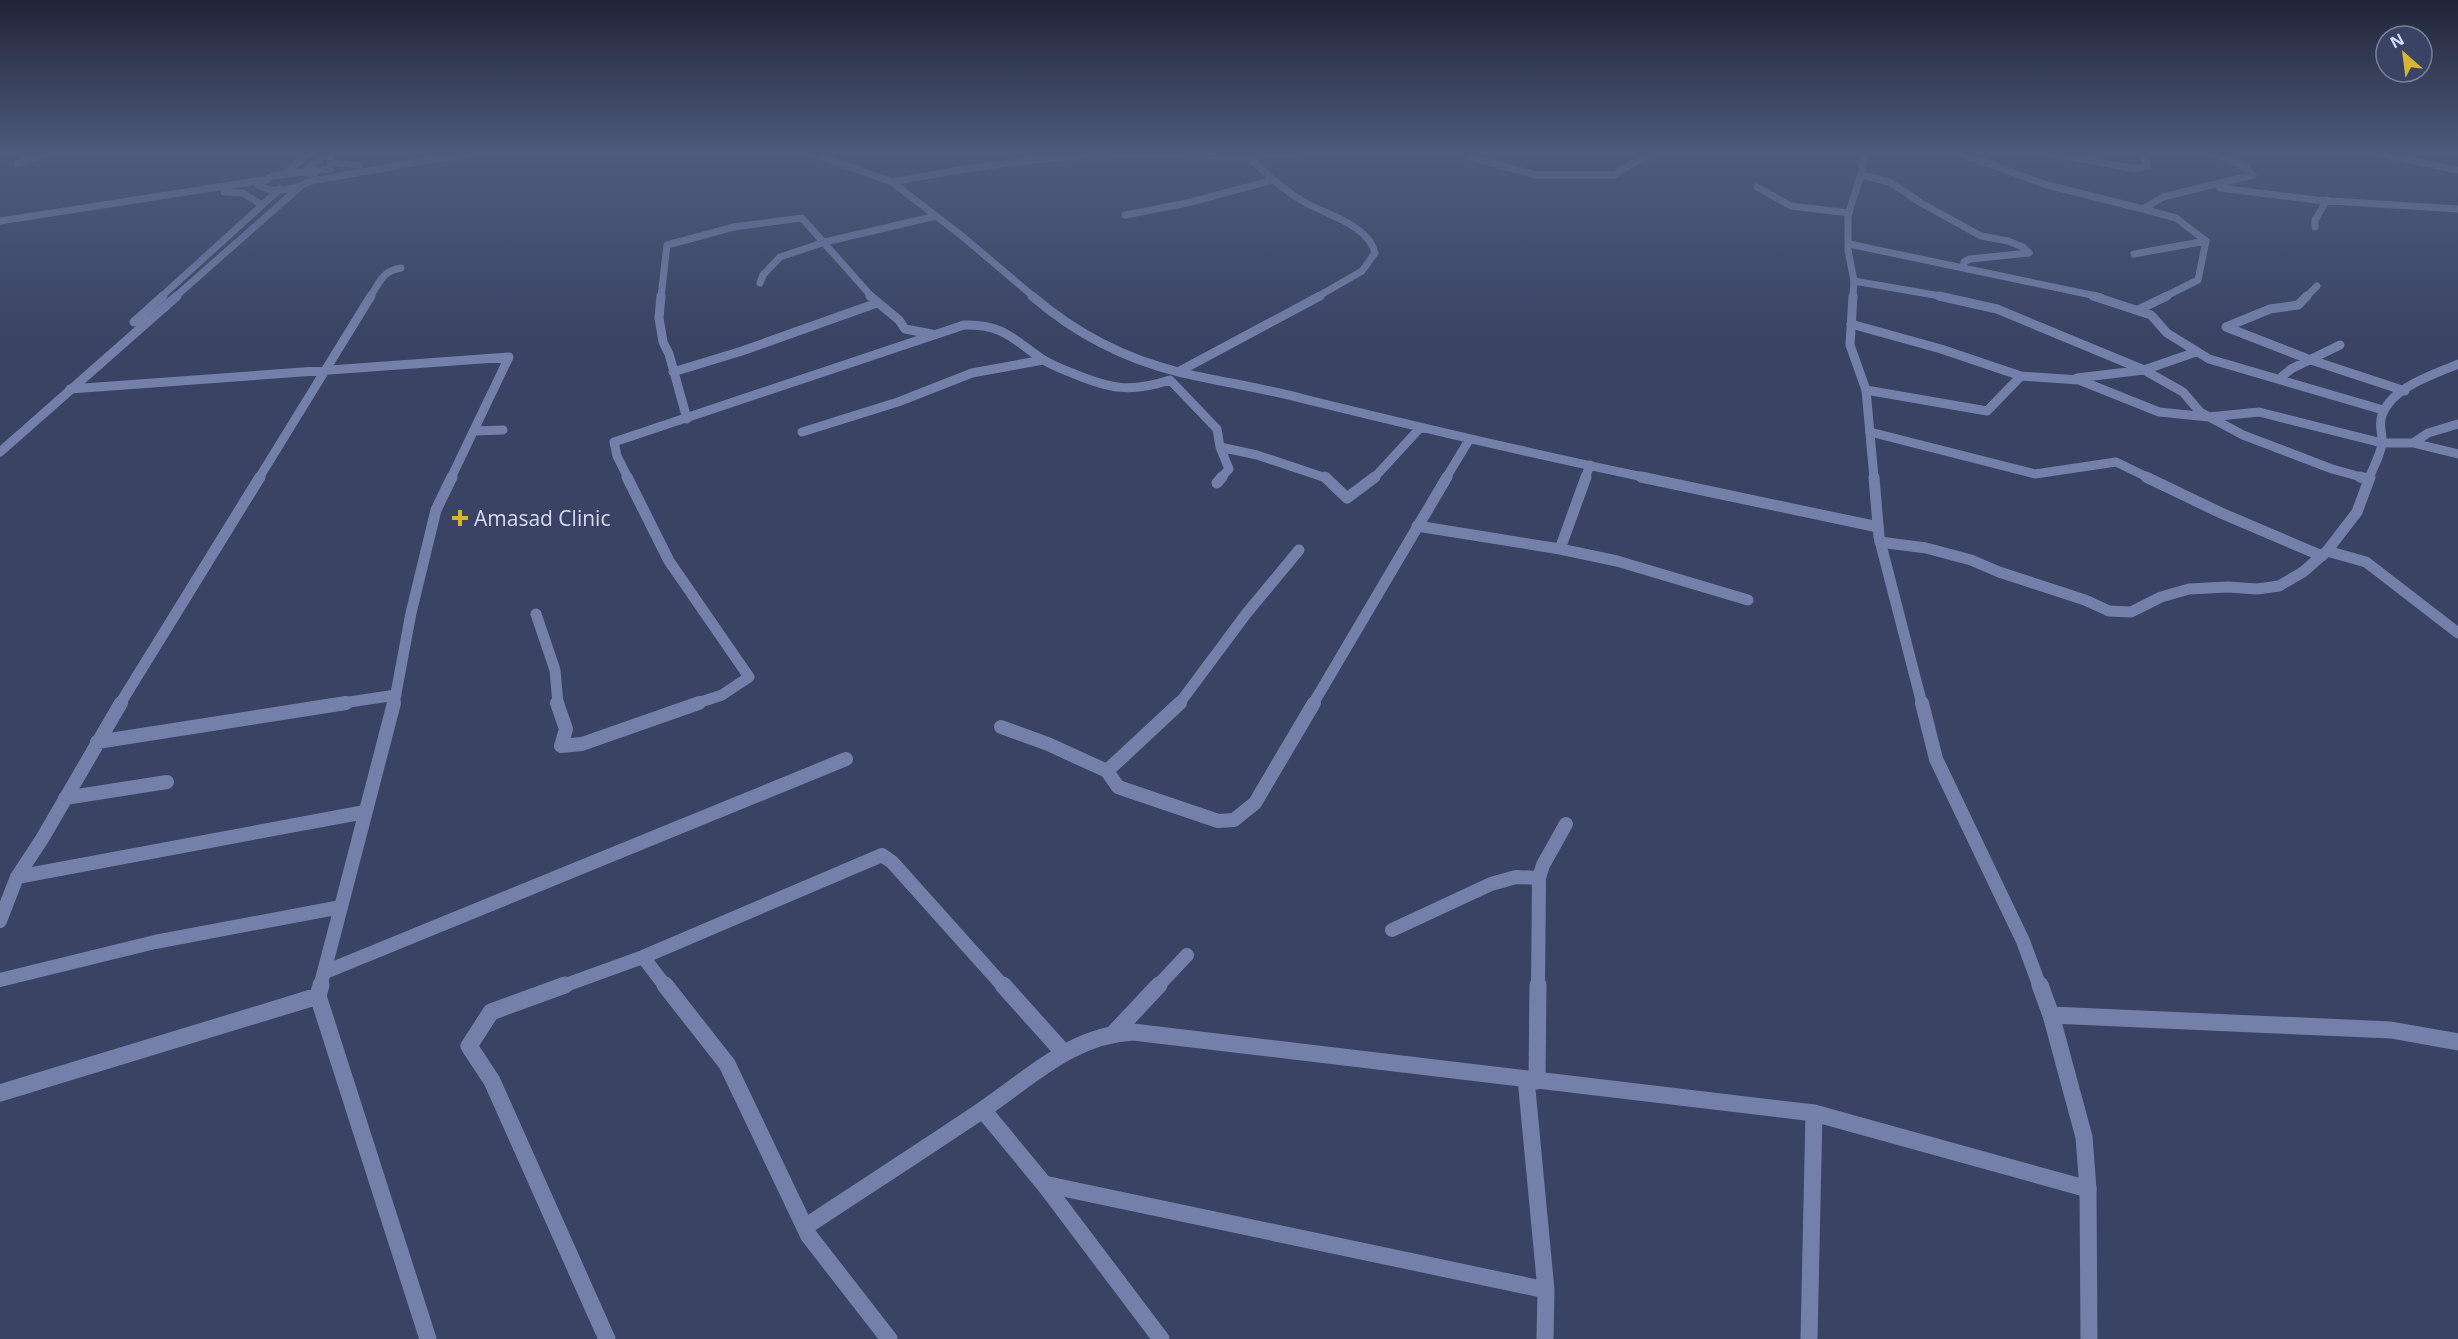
<svg xmlns="http://www.w3.org/2000/svg" width="2458" height="1339" font-family="'Open Sans',sans-serif">
	<rect width="100%" height="100%" fill="#3a4364"/>
	<g fill="none" stroke-linecap="round" stroke-linejoin="round">
		<path stroke="#7480a9" stroke-width="7" d="M806 151 892 182 962 236 1034 297
			M1465 151 1470 157 1536 175H1614L1653 151
			M1954 151 2047 185 2143 209 2163 197 2253 175 2244 167 2210 151
			M2039 151 2136 169 2148 165 2142 151
			M2367 151 2458 170
			M17 164 50 151
			M1861 175 1890 182 1921 203 1981 236 2008 241 2023 247 2029 253 1970 259 1964 262 1963 268
			M1273 180C1283 187 1293 196 1304 202 1327 215 1369 225 1375 253L1362 271 1317 297
			M892 182C967 168 1043 156 1120 154 1163 153 1206 156 1249 156
			M1757 187 1791 206 1849 213
			M2220 188 2316 200 2458 209
			M2143 209 2176 218 2206 241
			M1125 215 1187 203 1273 180 1249 157 1251 155 1331 151
			M2315 227V220L2327 200
			M1849 244 2101 297
			M2134 254 2206 241 2198 280 2164 297
			M1854 281 1946 297
			M760 283 763 275 780 257 825 242 936 216
			M370 297C380 282 382 271 401 268
			M661 297 667 245 734 227 802 218 872 297
			M2306 297 2317 286"/>
		<path stroke="#7480a9" stroke-width="9" d="M661 296 659 318 663 342 669 354 687 419
			M870 296 899 320 905 329 932 334
			M1032 296C1074 332 1125 359 1179 372 1221 382 1263 388 1304 399 1418 427 1533 454 1648 478
			M1939 296 1997 309 2144 370 2183 392 2200 412 2243 435 2332 469 2365 478
			M2093 296 2151 315 2167 333 2209 359 2383 410
			M2307 296 2298 305 2270 309 2226 327 2308 359 2405 391
			M2140 309 2167 296
			M1851 324 1941 349 2021 376
			M673 372 742 351 877 303
			M1178 372 1320 296
			M2077 378 2144 370 2196 352
			M2279 379 2291 369 2340 345
			M70 389 509 357 451 478
			M1866 390 1987 411 2021 376 2079 380 2159 412 2209 417 2259 412 2382 443H2413L2428 433 2458 424
			M474 431 503 430
			M802 432 898 402 972 373 1043 360
			M1870 432 2035 474 2116 462 2149 478
			M2413 443 2458 454
			M1220 447 1257 455 1326 478
			M259 478 371 296
			M628 478 617 456 614 442 964 325C1003 324 1013 339 1042 359 1051 365 1062 369 1072 373 1110 389 1130 393 1170 380L1217 429 1220 447 1229 469 1221 478
			M1374 478 1420 428
			M1446 478 1469 440
			M1585 478 1590 465
			M2369 478C2373 468 2381 454 2382 443 2383 433 2378 426 2382 415 2392 387 2433 375 2458 364"/>
		<path stroke="#7480a9" stroke-width="11" d="M627 477 669 561 749 677 722 695 695 704
			M1325 477 1347 498 1375 477
			M1641 477 1878 527
			M2146 477 2221 513 2322 556
			M2360 477 2368 479
			M1217 483 1222 477
			M1417 526 1560 549 1617 561 1748 600
			M1880 542 1926 548 1971 560 1999 572 2085 600 2109 611 2131 612 2161 597 2189 589 2228 587 2257 589 2279 586 2303 572 2327 551 2357 512 2370 477
			M1560 549 1586 477
			M2327 551 2366 562 2458 633
			M536 614 555 670 558 704
			M120 704 260 477
			M336 704 396 695
			M394 704 411 613 436 510 452 477
			M1179 704 1246 614 1299 550
			M1313 704 1447 477"/>
		<path stroke="#7480a9" stroke-width="14" d="M557 703 566 729 561 746 582 744 699 703
			M1001 727 1048 744 1107 771 1118 787 1218 821 1234 820 1255 803 1314 703
			M97 742 346 703
			M1107 771 1180 703
			M65 798 167 782
			M17 877 365 812
			M341 907 394 703
			M0 921 17 877 42 839 121 703
			M1392 930 1491 884 1516 877 1539 878
			M643 957 666 987
			M325 972 846 759
			M0 980 155 942 341 907 320 987
			M560 987 643 957 882 855 892 862 1004 987
			M1157 987 1187 955
			M1538 987 1539 878 1543 865 1566 824"/>
		<path stroke="#7480a9" stroke-width="17" d="M565 985 491 1012 469 1046 492 1081 607 1339
			M665 985 727 1064 809 1236 889 1339
			M1003 985 1063 1052
			M318 996 321 985
			M2051 1015 2391 1030 2458 1042
			M1114 1033 1159 985
			M1526 1079 1546 1290 1545 1339
			M1537 1081 1538 985
			M0 1093 318 996 428 1339
			M983 1110 1044 1184 1161 1339
			M1044 1184 1546 1290
			M805 1227C864 1188 923 1150 981 1111 1030 1078 1072 1035 1133 1032L1814 1113 2088 1189
			M1809 1339 1814 1113"/>
		<path stroke="#7480a9" stroke-width="7" d="M329 152 330 163 359 165
			M303 172 313 174 315 178C299 189 276 195 258 185L273 176Z
			M303 172 329 151
			M308 172 330 169
			M286 173 311 151
			M312 181 479 151
			M224 192 243 193 262 205
			M0 221 263 180
			M161 297 280 189
			M175 297 302 185
			M1853 297 1854 281 1848 250V215L1861 175 1865 151"/>
		<path stroke="#7480a9" stroke-width="9" d="M1853 296 1850 345 1866 390 1874 478
			M134 322 163 296
			M0 452 177 296"/>
		<path stroke="#7480a9" stroke-width="11" d="M1874 477 1879 537 1922 704"/>
		<path stroke="#7480a9" stroke-width="14" d="M1922 703 1936 759 2023 941 2040 987"/>
		<path stroke="#7480a9" stroke-width="17" d="M2040 985 2051 1015 2084 1137 2088 1189 2089 1339"/>
	</g>
	<linearGradient id="sky" x2="0" y2="1"><stop stop-color="#202537"/><stop offset="0.45" stop-color="#4f5b7d"/><stop offset="1" stop-color="#4f5b7d" stop-opacity="0"/></linearGradient>
	<rect width="2458" height="339" fill="url(#sky)"/>
	<path fill="#d8b434" stroke="#3a4364" stroke-width="2" d="M457 509h6v6h6v6h-6v6h-6v-6h-6v-6h6z"/>
	<g text-anchor="middle" dominant-baseline="central" stroke-width="6" stroke-linejoin="round" paint-order="stroke">
		<g font-size="21" fill="#d6ddf1" stroke="#3a4364" text-anchor="start">
			<text x="474" y="518">Amasad Clinic</text>
		</g>
	</g>
	<g transform="translate(2404 54) rotate(332)"><circle r="28" fill="#3a4364" stroke="#78819c" stroke-width="1.5"/>
	<path d="M0-4.5L10 22L0 15L-10 22Z" fill="#d8b434"/>
	<text y="-9" font-size="16" font-weight="bold" text-anchor="middle" fill="#d6ddf1">N</text>
	</g>
</svg>
